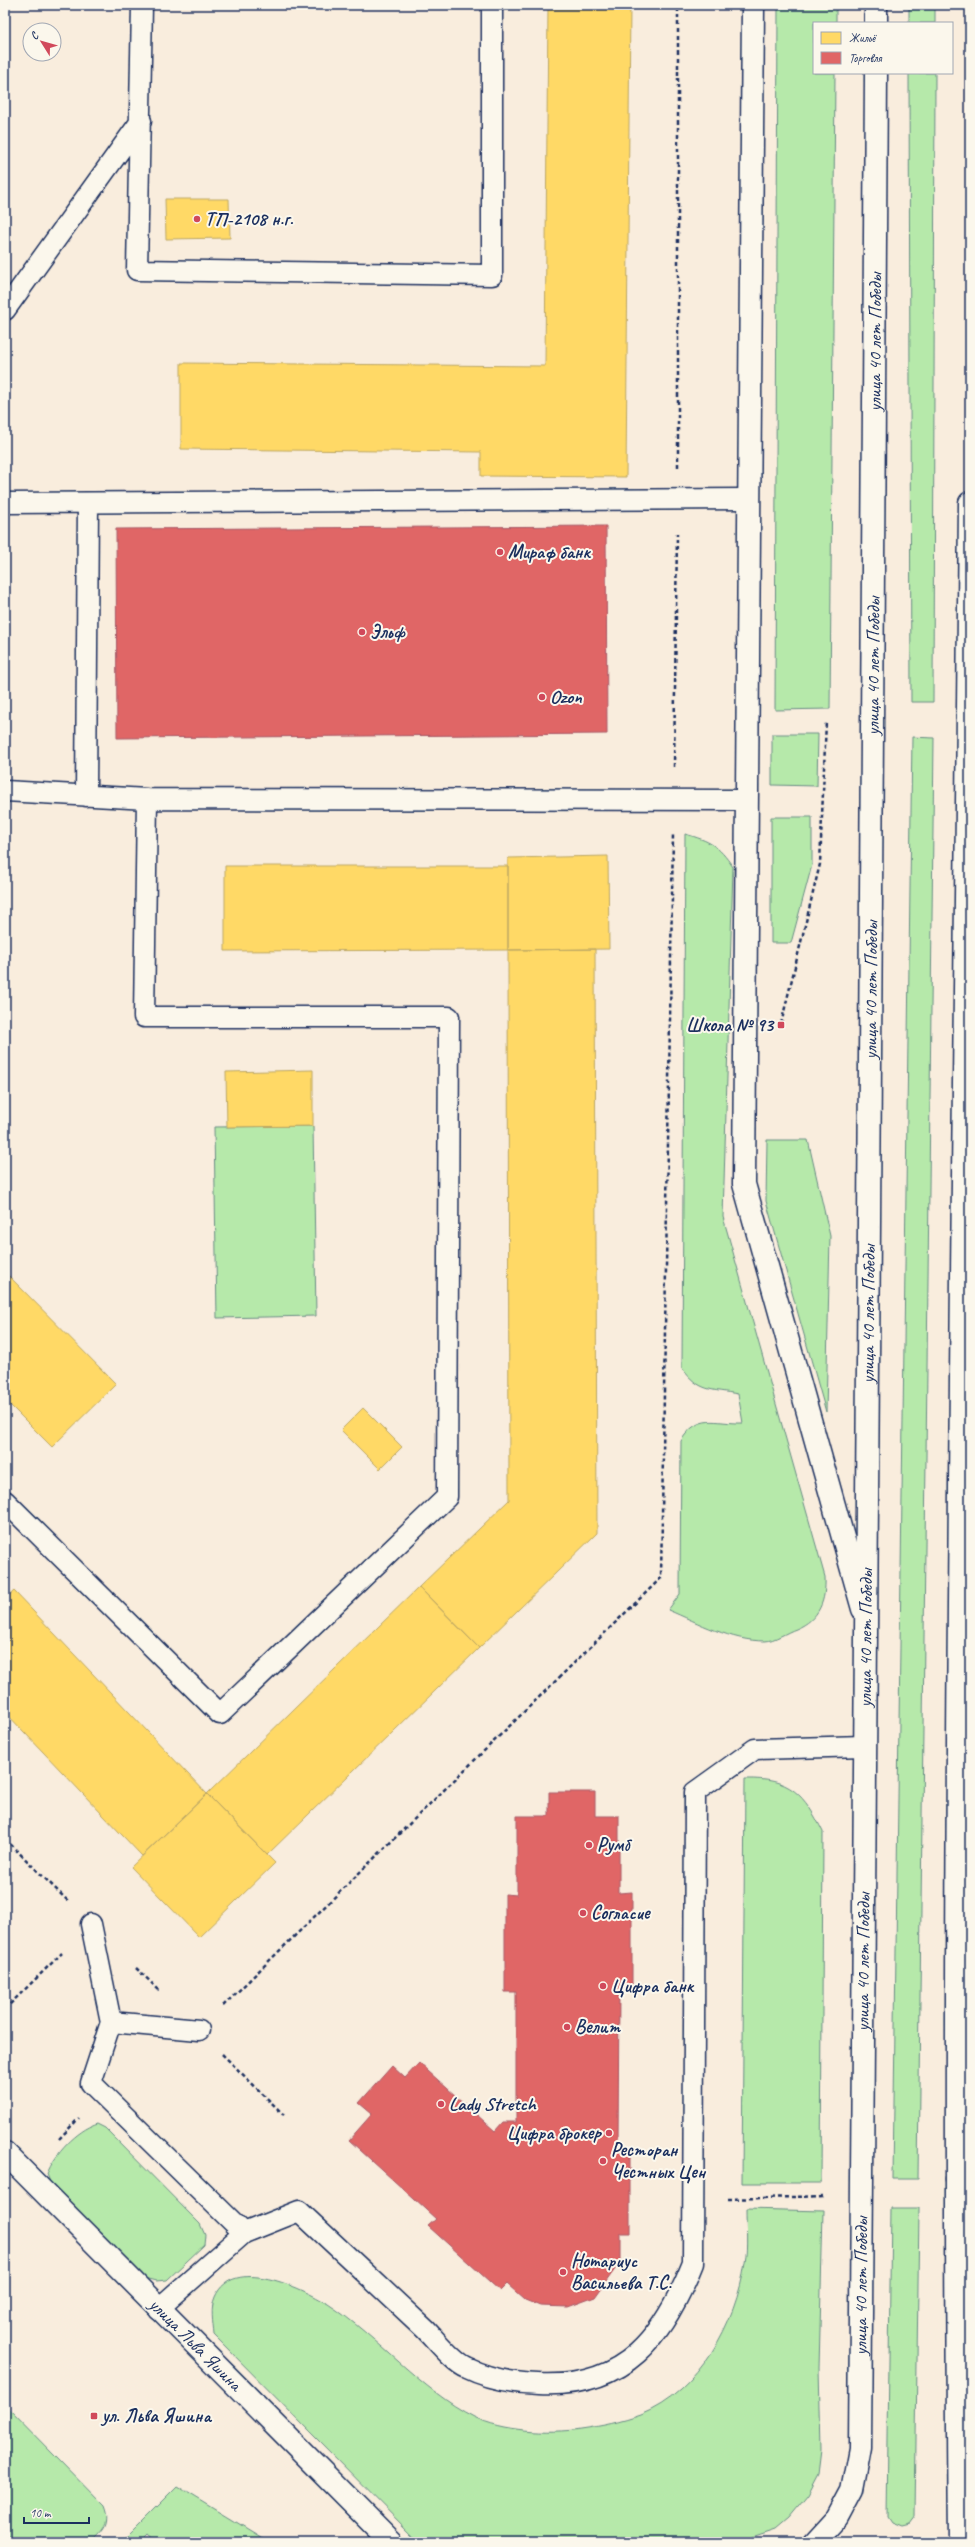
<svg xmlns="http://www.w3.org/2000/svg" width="975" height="2547" font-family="Caveat,sans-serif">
	<rect width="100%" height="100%" fill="#f9eddd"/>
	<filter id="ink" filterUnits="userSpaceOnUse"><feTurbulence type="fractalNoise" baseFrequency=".025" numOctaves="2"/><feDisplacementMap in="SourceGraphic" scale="8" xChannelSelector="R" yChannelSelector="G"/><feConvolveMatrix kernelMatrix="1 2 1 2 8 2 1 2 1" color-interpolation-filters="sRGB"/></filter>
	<g filter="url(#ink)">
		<path fill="#b6e9aa" stroke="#688c84" d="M778 5H836V23H814V73H835L830 709 775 710Z
			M909 5H935V23H909Z
			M909 73H935L933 702H911Z
			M772 734H818L817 786 772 785Z
			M912 737 934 738 918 2179H893Z
			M771 817H812V865L791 943H771Z
			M685 834C710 841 718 845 733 867L723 1217 825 1577C826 1600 820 1619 796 1629 787 1632 774 1641 765 1641 731 1641 699 1623 668 1610L680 1594 681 1441C699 1412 715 1424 743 1423L738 1394C711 1389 699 1392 682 1368Z
			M313 1126 316 1316 217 1318 214 1127Z
			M767 1140H808L830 1236 826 1412 766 1201Z
			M745 1779C791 1778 804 1794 823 1832L821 2183H742Z
			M97 2124 105 2128 200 2224 205 2235 204 2245 167 2280 156 2281 144 2278 50 2182 47 2174C54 2155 77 2130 97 2124Z
			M891 2208H919L915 2516 909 2524 901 2526 891 2522 887 2516Z
			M746 2209 823 2211 819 2368 821 2450 818 2474 807 2495 788 2518 775 2529 736 2542H419L214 2335C213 2323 210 2308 215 2297 233 2255 302 2288 328 2304 377 2336 422 2391 474 2417 502 2431 550 2434 580 2429 601 2426 620 2422 640 2415 699 2392 736 2323 745 2263 748 2246 746 2226 746 2209Z
			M5 2405 104 2506C111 2524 104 2530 92 2542H14L5 2533Z
			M177 2486 269 2542H158L149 2534 141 2542H121Z"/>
		<path fill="#ffd966" stroke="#bba664" d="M548 5H630L626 477 481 476V452L181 449V363L545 366Z
			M165 199H229L230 238 166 239Z
			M608 856 609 949 508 950V858Z
			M225 866H508V950L225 951Z
			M595 949 597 1533 479 1648 419 1587 509 1500 508 950Z
			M313 1070V1126L227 1127 226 1072Z
			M5 1272 116 1384 52 1447 5 1400Z
			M363 1408 402 1447 380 1469 341 1430Z
			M419 1587 479 1648 267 1855 207 1794Z
			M14 1591 207 1794 142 1856 5 1712V1599Z
			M207 1794 275 1863 199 1937 131 1867Z"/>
		<path fill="#e06666" stroke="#a55664" d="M606 526 607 734 117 738 116 529Z
			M549 1792H595V1816H619V1893L632 1892V1989H619L618 2146 630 2147V2233H621V2261L595 2297 568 2307 540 2306 525 2300 507 2284 500 2291 428 2226 436 2219 349 2140 372 2114 359 2103 392 2066 405 2078 419 2063 495 2131 503 2122H516V1992H505V1894L517 1895V1816H549Z"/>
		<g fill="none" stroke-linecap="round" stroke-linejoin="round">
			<defs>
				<path id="lane" d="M142 5 137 270 492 275V5
					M5 310 141 121
					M5 503 749 499
					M5 791 147 799 747 800
					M86 796 88 503
					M5 1501 220 1714 447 1497 449 1017H144L147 799
					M91 1924 111 2022 91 2083 244 2233
					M111 2022 199 2030
					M158 2309 244 2233 299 2211C341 2250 383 2290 425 2329 435 2339 454 2363 467 2368 487 2378 515 2383 538 2384 625 2389 664 2337 693 2263L695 1792 755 1749 864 1746"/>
				<path id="street" d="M753 5 744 1184 863 1609
					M957 2181 970 2150"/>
				<g id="secondary">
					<path id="s1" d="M5 2153 392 2542"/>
				</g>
				<g id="primary">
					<path d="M876 23V5"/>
					<path id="s2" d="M815 2542 837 2518 852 2490 860 2448C864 1656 874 865 876 73"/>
					<path d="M959 2542C952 1862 964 1182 970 503"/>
				</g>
			</defs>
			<use href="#lane" stroke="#1b2f5e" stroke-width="23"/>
			<use href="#street" stroke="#1b2f5e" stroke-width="25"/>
			<use href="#secondary" stroke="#1b2f5e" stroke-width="25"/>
			<use href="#primary" stroke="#1b2f5e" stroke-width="25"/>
			<path stroke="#1b2f5e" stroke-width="2.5" stroke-dasharray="4 3" stroke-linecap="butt" d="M678 467V5
				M674 767 677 534
				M781 1024 820 864 826 721
				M5 1839 68 1901
				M136 1968 161 1992
				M223 2006 661 1578 673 833
				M5 2009 62 1953
				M222 2054 284 2115
				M59 2139 79 2118
				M728 2199 826 2196"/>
			<use href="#lane" stroke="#fbf7ec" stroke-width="20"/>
			<use href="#street" stroke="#fbf7ec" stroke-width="22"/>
			<use href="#secondary" stroke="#fbf7ec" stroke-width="22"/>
			<use href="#primary" stroke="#fbf7ec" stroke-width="22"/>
		</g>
	</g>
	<g fill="#d1495b" stroke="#fbf7ec" stroke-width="1.5">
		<circle cx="197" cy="219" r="4"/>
		<circle cx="500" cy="552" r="4"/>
		<circle cx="362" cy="632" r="4"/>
		<circle cx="542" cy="697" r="4"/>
		<rect x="777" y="1021" width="8" height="8" rx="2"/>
		<circle cx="589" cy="1845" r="4"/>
		<circle cx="583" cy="1913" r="4"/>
		<circle cx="603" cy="1986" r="4"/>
		<circle cx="567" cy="2027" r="4"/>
		<circle cx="441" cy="2104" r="4"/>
		<circle cx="609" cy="2133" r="4"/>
		<circle cx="603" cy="2161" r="4"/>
		<circle cx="563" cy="2272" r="4"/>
		<rect x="90" y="2412" width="8" height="8" rx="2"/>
	</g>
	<g text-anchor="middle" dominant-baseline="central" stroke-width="4" stroke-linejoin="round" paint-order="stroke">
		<g font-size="19" font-weight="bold" fill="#1b2f5e" stroke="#fbf7ec" text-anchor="start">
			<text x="205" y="219">ТП-2108 н.г.</text>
			<text x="508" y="552">Мираф банк</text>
			<text x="370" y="632">Эльф</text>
			<text x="550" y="697">Ozon</text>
			<text x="773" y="1025" text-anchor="end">Школа № 93</text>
			<text x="597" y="1845">Румб</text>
			<text x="591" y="1913">Согласие</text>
			<text x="611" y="1986">Цифра банк</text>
			<text x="575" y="2027">Велит</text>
			<text x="449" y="2104">Lady Stretch</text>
			<text x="601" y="2133" text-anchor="end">Цифра брокер</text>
			<text x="611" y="2150">Ресторан<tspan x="611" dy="22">Честных Цен</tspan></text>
			<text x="571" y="2261">Нотариус<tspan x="571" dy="22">Васильева Т.С.</tspan></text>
			<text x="102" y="2416">ул. Льва Яшина</text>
		</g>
		<g font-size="19" fill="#1b2f5e" stroke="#fbf7ec">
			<text stroke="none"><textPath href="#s2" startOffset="2213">улица 40 лет Победы</textPath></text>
			<text stroke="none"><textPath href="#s2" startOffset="1889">улица 40 лет Победы</textPath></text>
			<text stroke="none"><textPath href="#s2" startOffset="1565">улица 40 лет Победы</textPath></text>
			<text stroke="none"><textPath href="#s2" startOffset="1241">улица 40 лет Победы</textPath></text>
			<text stroke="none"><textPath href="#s2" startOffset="917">улица 40 лет Победы</textPath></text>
			<text stroke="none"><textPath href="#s2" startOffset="593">улица 40 лет Победы</textPath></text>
			<text stroke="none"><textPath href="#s2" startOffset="269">улица 40 лет Победы</textPath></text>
			<text stroke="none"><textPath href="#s1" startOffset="270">улица Льва Яшина</textPath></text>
		</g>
	</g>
	<rect width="975" height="2547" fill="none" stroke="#fbf7ec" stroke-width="20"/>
	<rect x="10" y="10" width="955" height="2527" fill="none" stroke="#1b2f5e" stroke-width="1.5" filter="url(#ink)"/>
	<rect x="813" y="22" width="140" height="52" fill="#fbf7ec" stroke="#a1a7b3"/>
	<rect x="821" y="32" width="20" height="12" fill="#ffd966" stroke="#a1a7b3"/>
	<text x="849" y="42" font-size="12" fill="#1b2f5e">Жильё</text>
	<rect x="821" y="52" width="20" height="12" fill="#e06666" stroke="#a1a7b3"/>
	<text x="849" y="62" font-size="12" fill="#1b2f5e">Торговля</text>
	<g transform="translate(42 42) rotate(307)"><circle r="19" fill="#fbf7ec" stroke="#a1a7b3"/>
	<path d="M0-3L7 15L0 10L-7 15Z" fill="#d1495b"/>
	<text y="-6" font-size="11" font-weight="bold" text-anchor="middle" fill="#1b2f5e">С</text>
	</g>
	<path d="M24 2517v6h65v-6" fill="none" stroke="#1b2f5e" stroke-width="2"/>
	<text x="30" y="2517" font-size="12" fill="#1b2f5e" stroke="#fbf7ec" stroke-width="3" paint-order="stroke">10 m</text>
</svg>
